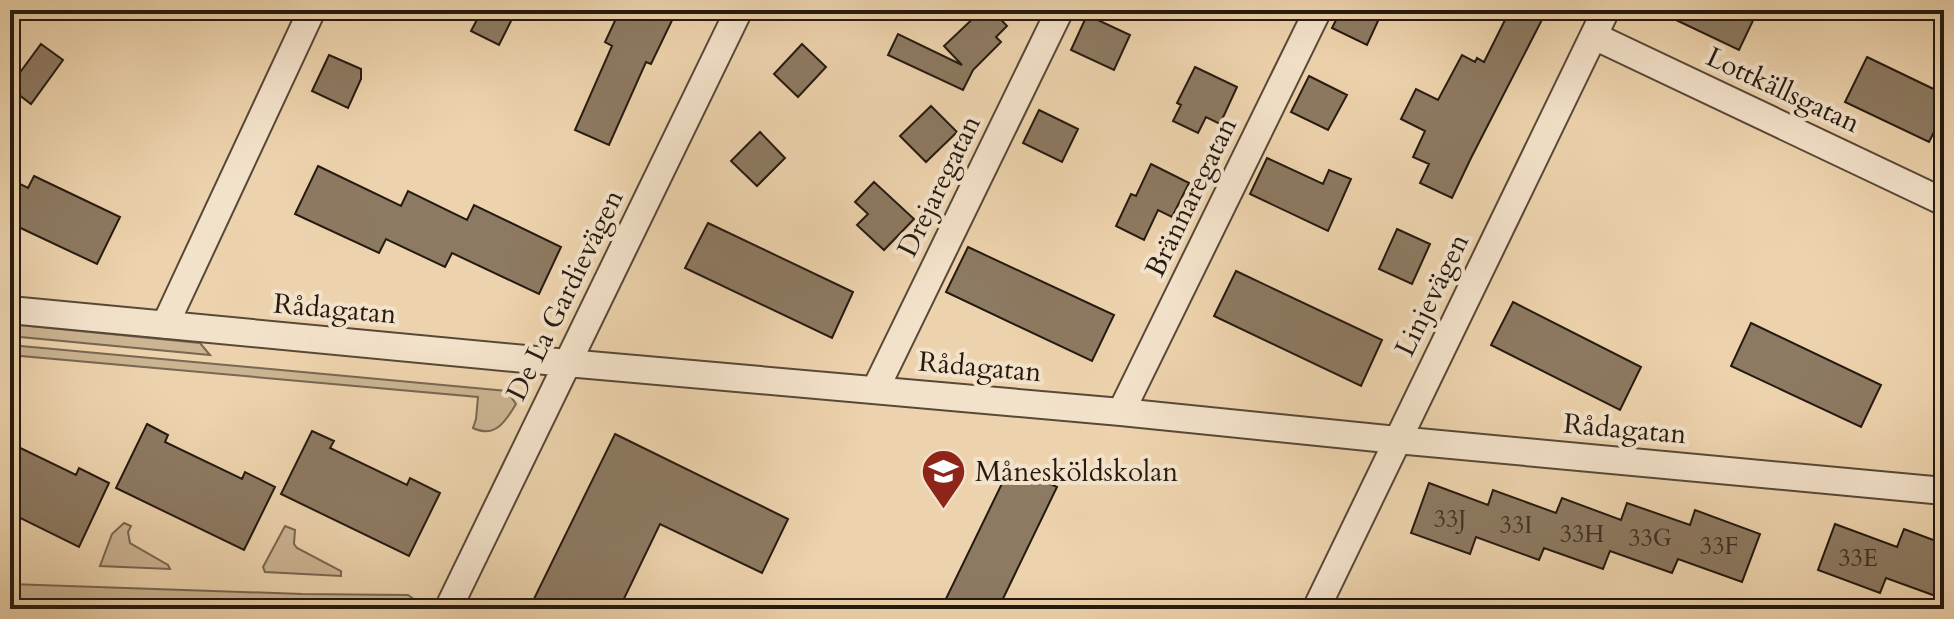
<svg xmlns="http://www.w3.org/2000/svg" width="1954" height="619" font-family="Cardo,serif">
	<rect width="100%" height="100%" fill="#edd3ad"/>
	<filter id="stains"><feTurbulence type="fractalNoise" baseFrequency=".0025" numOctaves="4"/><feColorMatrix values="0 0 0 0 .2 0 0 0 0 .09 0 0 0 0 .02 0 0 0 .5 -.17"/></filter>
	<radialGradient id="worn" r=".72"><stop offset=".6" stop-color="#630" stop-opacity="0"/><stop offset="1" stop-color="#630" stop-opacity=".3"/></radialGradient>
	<path fill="#cbb492" stroke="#786751" stroke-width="2" d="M10 324 200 343 210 355 10 336Z
		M10 345 507 391 516 404C506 421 495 439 473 428L476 419 478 397 10 355Z
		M124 523 131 526 128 532 130 543 168 565 170 569 100 566 112 534Z
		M285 526 295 530 294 544 297 548 341 571V576L265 572 263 567Z
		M10 584 302 594 408 595 418 602 415 609H10Z"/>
	<path fill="#8d7a62" stroke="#251a10" stroke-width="2" d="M482 10H490L511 21 499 45 471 31Z
		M620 10H677L651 64 646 62 609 145 575 130 612 46 605 42Z
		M982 10H992L1007 26 996 37 1001 42 973 70 963 90 888 55 898 34 962 65 944 46Z
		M1341 10H1383L1367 45 1332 28Z
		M1510 10H1547L1471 158 1452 198 1420 183 1429 164 1413 157 1425 131 1401 119 1416 89 1438 100 1462 55 1475 62 1477 58 1484 62Z
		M1655 10H1758L1739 50Z
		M1087 15 1130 35 1114 70 1071 50Z
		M41 44 63 60 31 104 10 88V86Z
		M802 44 826 67 798 97 774 74Z
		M329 55 361 69V79L348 108 312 91Z
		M1867 57 1944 94V112L1929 142 1845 102Z
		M1195 67 1237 87 1220 124 1206 117 1198 133 1173 121 1181 105 1177 103Z
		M1309 76 1347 95 1328 130 1291 112Z
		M931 106 957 132 926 162 900 136Z
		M1039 110 1078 129 1062 162 1023 143Z
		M760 132 785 158 757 186 731 161Z
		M1267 158 1323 184 1329 170 1351 179 1328 231 1250 194Z
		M1151 164 1189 183 1172 217 1158 210 1144 240 1116 226 1131 194 1136 196Z
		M318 166 401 206 408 191 467 220 474 205 561 247 539 294 452 253 445 267 386 239 379 253 295 214Z
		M34 176 120 217 97 264 10 223V179L28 188Z
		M874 182 914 219 884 250 857 225 868 214 855 202Z
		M708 223 853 292 832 338 685 268Z
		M1397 229 1430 244 1412 284 1379 269Z
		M968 247 1114 315 1092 361 946 292Z
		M1236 271 1382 340 1361 386 1214 316Z
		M1513 302 1641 367 1620 410 1491 345Z
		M1751 323 1881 385 1861 427 1731 366Z
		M147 424 168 435 165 442 242 479 245 472 275 487 244 550 116 488Z
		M312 431 334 441 330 448 407 485 410 478 440 493 409 556 281 494Z
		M615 434 788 519 762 573 660 524 619 609H529Z
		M10 443 76 475 79 468 109 483 79 547 10 513Z
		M1011 465 1057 487 998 609H941Z
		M1429 483 1488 505 1493 490 1556 513 1562 498 1621 520 1627 503 1690 525 1695 510 1760 534 1742 582 1678 559 1672 573 1610 551 1603 569 1544 548 1539 560 1476 537 1470 554 1411 533Z
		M1835 524 1897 547 1904 529 1944 544V599L1886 578 1880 593 1818 570Z"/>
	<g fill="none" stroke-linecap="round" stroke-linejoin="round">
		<defs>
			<path id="street" d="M1594 36 1944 202
				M10 310 567 363 1121 412 1397 440 1944 491
				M165 325 312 10
				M875 390 1060 10
				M1121 412 1318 10
				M448 609 739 10
				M1316 609 1606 10"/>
		</defs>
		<use href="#street" stroke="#574837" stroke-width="30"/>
		<use href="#street" stroke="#f3e2ca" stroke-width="26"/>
	</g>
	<defs>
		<symbol id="school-pin" viewBox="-11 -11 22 30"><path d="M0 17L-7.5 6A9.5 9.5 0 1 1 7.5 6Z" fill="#8f2418" stroke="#f3e2ca"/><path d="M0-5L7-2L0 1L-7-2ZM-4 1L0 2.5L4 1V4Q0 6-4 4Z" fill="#fff"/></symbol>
	</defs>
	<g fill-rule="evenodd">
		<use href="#school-pin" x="918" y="446" width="51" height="69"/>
	</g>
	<g text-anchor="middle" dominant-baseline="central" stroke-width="8" stroke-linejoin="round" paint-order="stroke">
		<g font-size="24" fill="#3f3224">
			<text x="1450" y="519">33J</text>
			<text x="1516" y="525">33I</text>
			<text x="1582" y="534">33H</text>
			<text x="1650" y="538">33G</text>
			<text x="1719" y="546">33F</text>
			<text x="1858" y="558">33E</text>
		</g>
		<g font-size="28" fill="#251a10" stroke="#f3e2ca">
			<text transform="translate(1783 90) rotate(25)">Lottkällsgatan</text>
			<text transform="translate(939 186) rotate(-64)">Drejaregatan</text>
			<text transform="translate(1191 197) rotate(-64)">Brännaregatan</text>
			<text transform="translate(565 295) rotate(-64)">De La Gardievägen</text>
			<text transform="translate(1432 295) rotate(-64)">Linjevägen</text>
			<text transform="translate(335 309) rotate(5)">Rådagatan</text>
			<text transform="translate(980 367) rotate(5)">Rådagatan</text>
			<text transform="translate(1625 429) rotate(5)">Rådagatan</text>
		</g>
		<g font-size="28" fill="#251a10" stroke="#f3e2ca" text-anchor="start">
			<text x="975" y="472">Månesköldskolan</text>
		</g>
	</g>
	<rect width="1954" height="619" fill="none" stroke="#edd3ad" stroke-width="40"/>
	<rect x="12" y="12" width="1930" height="595" fill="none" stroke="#251a10" stroke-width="4"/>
	<rect x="20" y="20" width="1914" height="579" fill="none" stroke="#251a10" stroke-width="2"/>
	<rect width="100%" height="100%" filter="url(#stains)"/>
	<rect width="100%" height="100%" fill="url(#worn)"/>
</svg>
